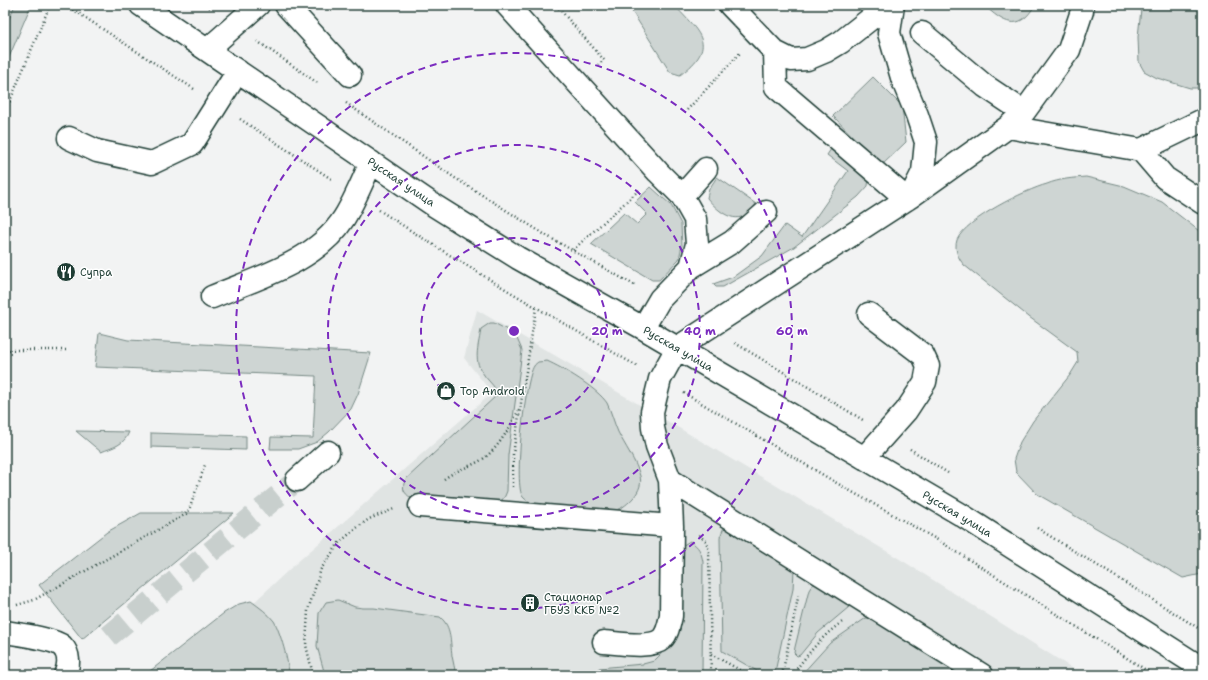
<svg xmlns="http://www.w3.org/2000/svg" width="1208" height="680" font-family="'Shantell Sans',sans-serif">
	<rect width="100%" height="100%" fill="#f2f3f3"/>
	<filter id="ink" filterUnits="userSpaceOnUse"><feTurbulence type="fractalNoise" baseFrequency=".025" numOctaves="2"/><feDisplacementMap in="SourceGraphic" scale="8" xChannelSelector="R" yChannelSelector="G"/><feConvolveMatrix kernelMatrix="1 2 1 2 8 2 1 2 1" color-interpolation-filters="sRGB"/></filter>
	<g filter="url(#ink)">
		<path fill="#e0e4e3" d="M477 310 652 412 903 561 1083 675H255L250 606 294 565 492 393 464 358Z"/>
		<path fill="#ced5d3" stroke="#768984" d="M15 5H31L5 67V28Z
			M628 5H674C700 33 719 46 680 75L670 72Z
			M984 5H1035C1019 33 1003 23 984 5Z
			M1144 5H1203V88H1190L1157 78 1144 71 1139 62 1138 37 1141 9Z
			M873 77 902 106 906 142 881 166 833 116Z
			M831 149 866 172 869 178 868 186 858 197 794 247 723 287H716L713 284 733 277 762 256 785 225 802 237 848 171 827 155Z
			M717 177 756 204C753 207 751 212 747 214 733 225 716 209 707 198L709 189Z
			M1086 177 1124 186 1162 202 1203 234V573L1202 574 1183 578 1037 494 1016 472 1014 459 1020 442 1033 421 1070 375 1078 362 1077 352 1029 317 964 265C958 258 954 249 957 240 966 219 1025 190 1047 184 1059 179 1073 178 1086 177Z
			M651 187 671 205 681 224 682 245 679 259 659 280H652L591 244 624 213 637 224 647 214 635 202Z
			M490 323H494L515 334 522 350 521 359 508 455 507 491 505 496 502 500 498 501 411 498C403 492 402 489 405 480L496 396V390C492 383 486 379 482 372 473 359 479 344 481 329Z
			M99 333 128 340 371 353 358 394 351 409 329 432 317 442 298 449H270L271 437 313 438 316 376 95 367Z
			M547 361C563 368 597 388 607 403 611 411 614 423 618 432 624 444 637 463 640 476 644 491 628 505 616 511L543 505C537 504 528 503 523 497 513 487 525 379 534 366 535 364 537 363 538 362Z
			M76 431 129 432C124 445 114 447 101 452Z
			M151 433 246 436V450L151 447Z
			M9 472 10 508 5 513V479Z
			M141 513H234L82 639 39 585 107 532Z
			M724 527 731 528 794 570 793 589 775 672 773 675H764L722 651 720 537Z
			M690 541C699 547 701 551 703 562L702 674 592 675 599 668 643 664 654 661 660 655 669 640 680 547Z
			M813 584H815L850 605 849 607 818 633 800 655 797 656 794 653 795 647 809 590Z
			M338 600 355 607 363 608H374L440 617C452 627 450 641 452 656 453 662 455 669 456 675H325L317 646 319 613 326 602Z
			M251 601C259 607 268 613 274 621 280 631 289 663 289 675H145L224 613 239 604Z
			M866 618H875L959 670V675H801L830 643Z"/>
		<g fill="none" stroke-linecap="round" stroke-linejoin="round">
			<path stroke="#c8cfcd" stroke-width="22" stroke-dasharray="22 11" stroke-linecap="butt" d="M109 636 297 480"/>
			<defs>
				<path id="minor" d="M141 5 435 206 518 258 643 328 960 514 1203 669
					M286 5 350 75
					M507 5 658 172 682 196 695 219 697 244 691 267 660 299 643 328
					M730 5 775 52 791 60 807 59 826 51 841 42 888 5
					M893 5 889 33 903 81 917 115 926 142 923 172 911 196
					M922 33 985 86 1024 112
					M207 50 258 5
					M775 52 776 87 907 199
					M1008 127 1024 112 1069 50 1082 11V5
					M69 138 97 151 152 163 192 144 238 71
					M1141 150 1203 120
					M682 196 706 169
					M691 267 732 242 766 212
					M212 297C257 278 316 262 344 218 355 200 363 181 371 162
					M864 458 906 411 925 382 928 366 923 355 869 314
					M297 480 328 452
					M670 480 982 675
					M420 506 672 526
					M5 632C17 634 54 639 62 646 70 654 69 666 65 675
					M604 642C618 643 651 649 662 639 668 633 669 624 671 616L672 526 670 480 657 446 653 428 652 412 660 379 677 348 910 197 1008 127 1141 150 1165 178 1203 203"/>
			</defs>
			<use href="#minor" stroke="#1f3d34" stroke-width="25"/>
			<path stroke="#1f3d34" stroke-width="2.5" stroke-dasharray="1 3" stroke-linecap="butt" d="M66 5 194 89
				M206 5 212 9
				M556 5 604 60 598 65
				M257 41 319 84
				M346 103 455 178 547 236 636 286
				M687 110 740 53
				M5 113 50 5
				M240 119 333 180
				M379 210C463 265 550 316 637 366
				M573 250 639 190
				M735 343 863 420
				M5 350H66
				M684 393 847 489 936 539 1154 675
				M910 449 948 473
				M444 479C456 470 470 467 483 459 500 447 510 426 520 408
				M513 487V454L536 308
				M1037 528 1203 631
				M699 535 706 541 709 551 711 675
				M17 605 34 600 188 513 205 465
				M711 654 749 675
				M313 675 306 645 308 610 321 569 339 543 354 530 369 519 394 509
				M782 675 799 593
				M792 675C807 655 823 634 844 621"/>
			<use href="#minor" stroke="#fff" stroke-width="22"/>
		</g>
	</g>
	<g fill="none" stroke="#7b2cbf" stroke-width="2" stroke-dasharray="7 5">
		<circle cx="514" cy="331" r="93"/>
		<circle cx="514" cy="331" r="186"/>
		<circle cx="514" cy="331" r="278"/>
	</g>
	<defs>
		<symbol id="restaurant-disc" viewBox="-11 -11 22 22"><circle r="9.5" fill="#1f3d34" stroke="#fff"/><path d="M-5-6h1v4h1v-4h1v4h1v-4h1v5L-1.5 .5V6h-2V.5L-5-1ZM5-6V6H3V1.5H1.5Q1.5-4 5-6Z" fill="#fff"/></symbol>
		<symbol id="shop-disc" viewBox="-11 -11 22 22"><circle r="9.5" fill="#1f3d34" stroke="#fff"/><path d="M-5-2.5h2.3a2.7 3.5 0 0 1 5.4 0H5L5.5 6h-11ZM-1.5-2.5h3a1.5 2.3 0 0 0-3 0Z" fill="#fff"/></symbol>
		<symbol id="building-disc" viewBox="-11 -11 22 22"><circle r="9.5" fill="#1f3d34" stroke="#fff"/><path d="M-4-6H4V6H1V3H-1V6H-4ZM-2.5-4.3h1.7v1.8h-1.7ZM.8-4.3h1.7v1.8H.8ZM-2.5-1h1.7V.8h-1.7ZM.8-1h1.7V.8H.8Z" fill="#fff"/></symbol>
	</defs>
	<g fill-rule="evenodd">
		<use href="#restaurant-disc" x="55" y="261" width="22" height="22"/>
		<use href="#shop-disc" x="435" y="380" width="22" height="22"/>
		<use href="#building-disc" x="519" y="592" width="22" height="22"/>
	</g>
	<g text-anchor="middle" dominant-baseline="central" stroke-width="3" stroke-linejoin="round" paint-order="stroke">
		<g font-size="11" fill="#1f3d34" stroke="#fff">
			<text transform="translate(401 182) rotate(34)">Русская улица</text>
			<text transform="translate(678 349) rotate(30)">Русская улица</text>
			<text transform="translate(957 514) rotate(31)">Русская улица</text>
		</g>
		<g font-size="11" fill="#1f3d34" stroke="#fff" text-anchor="start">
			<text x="80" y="272">Супра</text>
			<text x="460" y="391">Top Android</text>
			<text x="544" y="597">Стационар<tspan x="544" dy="13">ГБУЗ ККБ №2</tspan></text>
		</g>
	</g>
	<circle cx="514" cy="331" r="6" fill="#7b2cbf" stroke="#fff" stroke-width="2"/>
	<g font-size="12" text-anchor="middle" font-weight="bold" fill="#7b2cbf" stroke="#fff" stroke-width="3" stroke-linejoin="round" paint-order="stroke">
		<text x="607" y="335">20 m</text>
		<text x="700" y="335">40 m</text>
		<text x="792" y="335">60 m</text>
	</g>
	<rect width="1208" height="680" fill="none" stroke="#fff" stroke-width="20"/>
	<rect x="10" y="10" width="1188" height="660" fill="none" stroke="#1f3d34" stroke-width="1.5" filter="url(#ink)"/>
</svg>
